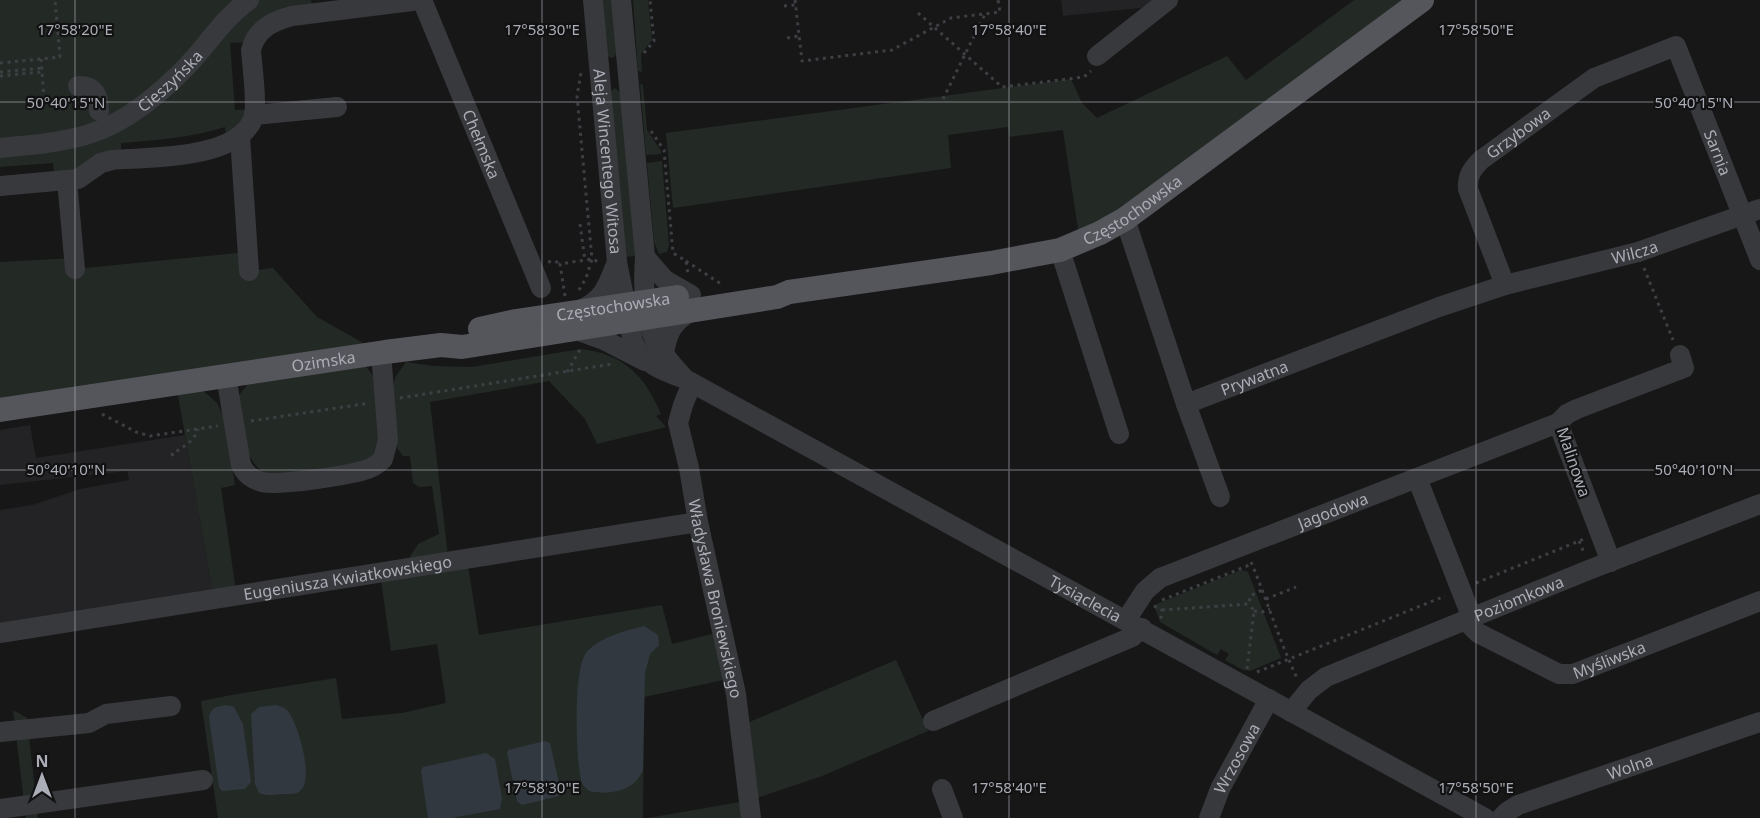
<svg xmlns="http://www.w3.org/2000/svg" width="1760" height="818" font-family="'Noto Sans',sans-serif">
	<rect width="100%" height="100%" fill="#171718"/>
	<path fill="#232325" d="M1061 0H1168L1160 6 1063 16Z
		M30 425 36 458 185 435 213 594 0 626V510L32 505 80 489 129 480 127 471 0 485V430Z"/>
	<path fill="#232a25" d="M0 0H311L313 13 253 42 230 43 235 110 255 109 227 143 225 127C190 138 157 140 121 143V159L55 181 53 163 0 167Z
		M603 0H612L617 53 613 58 607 56Z
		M633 0H648L652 40 641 54 642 72 638 71Z
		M1354 0H1422L1080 242 1063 130 1009 137 1008 127 948 135 951 168 673 208 666 133 1071 79 1082 103 1097 118 1227 56 1246 80Z
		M640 84 643 85 647 130 661 151V154L646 155Z
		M615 88 621 93 635 256 625 257 611 91Z
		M662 161 669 245 667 252 659 254 654 242 647 163Z
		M248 252 249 271 273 268 317 317 381 353 365 365 373 376 381 446 370 463 270 478C239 457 243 430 239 395L258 372 200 388 217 403 224 417 235 485 221 488 236 591 213 594 176 384 0 410V262L74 258 75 269Z
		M581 349C624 354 645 376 661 414L656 416 666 427 597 444 585 419 549 381 430 402 448 556 406 563 418 544 439 534 432 486 419 487 413 483 410 456H403L397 448 392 388 396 376 406 362 434 366 472 367Z
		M468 566 479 635 662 605 672 644 724 631 733 678 644 697 643 818H218L201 701 237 694 336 678 342 719 402 713 446 703 437 644 391 651 381 580Z
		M1241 570 1248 572 1281 658 1250 671 1243 670 1225 660 1229 654 1221 649 1217 655 1160 622 1154 605Z
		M896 660 928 731 822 776 748 801 740 726Z
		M13 710 27 718 38 818H26Z
		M740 802 741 818H648Z"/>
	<path fill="#323840" d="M644 626 658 635 659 645 650 654 645 673 643 770C634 792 610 795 589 791 586 788 582 785 581 780 576 758 573 670 586 653 599 637 625 631 644 626Z
		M226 705 234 707 243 724 251 782 245 789 222 791 219 787 209 718C211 707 216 707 226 705Z
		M275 705C280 706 284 707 288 711 298 724 315 780 300 791 296 795 288 794 282 794 274 795 267 796 259 793L255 784 251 714 259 707Z
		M545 741 550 743 561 792 559 796 522 805 517 801 507 753 508 750Z
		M486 753 495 759 502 798 500 809 452 818H428L421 771 423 767Z"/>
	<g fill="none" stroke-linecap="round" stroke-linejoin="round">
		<path stroke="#3e3f44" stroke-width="3" stroke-dasharray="3 4.5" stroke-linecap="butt" d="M795 0 802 61 892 50 951 18 1000 12 998 0
			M784 6 795 5
			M918 13 1002 87 1084 77 1091 71
			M787 38 799 36
			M644 53 654 41 650 0
			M41 59 44 99
			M0 63 60 57 55 0
			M0 72 42 68
			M0 76 42 72
			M943 99 985 14
			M651 131 664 150 673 253 686 261 688 274
			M580 224 585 261
			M686 261 721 284
			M548 262 555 261 560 264
			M1644 268 1673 340
			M579 290 586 278 592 259 577 96 581 73
			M565 296 560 264 592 259 599 262
			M567 372 581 348
			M400 398 612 364
			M102 414 136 432 150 436 218 426
			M251 421 370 403
			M173 456 172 454C183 447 194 442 198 429
			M1579 541 1584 553
			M1251 562C1267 600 1279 640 1297 678
			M1476 583 1584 539
			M1266 599 1296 587
			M1162 600 1252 564
			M1154 606 1162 610V616L1159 620
			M1162 610 1249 604 1250 596 1262 590
			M1254 611 1262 612 1270 609
			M1247 669 1254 611 1249 604
			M1257 672 1445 596"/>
		<g stroke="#38393d" stroke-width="20">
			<path id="s1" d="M422 0 541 288"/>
			<path id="s2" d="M593 0 617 262 633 342C644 365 663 371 685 379L1485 818"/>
			<path d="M621 0 645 257C643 285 643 319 657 344 664 356 674 367 683 377"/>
			<path d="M1097 56 1168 0"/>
			<path d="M78 86C95 85 99 97 99 111"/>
			<path d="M254 115 337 107"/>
			<path d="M240 137 249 271"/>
			<path id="s3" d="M0 148C29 145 58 143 86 135 127 123 161 93 190 63 210 41 225 17 249 0"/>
			<path d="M67 180 75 269"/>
			<path d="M0 186 78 179 101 163 112 160C149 157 236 160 253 119 258 106 252 66 251 50 256 29 273 21 292 16L420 0"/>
			<path id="s4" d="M1125 219 1186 404 1439 307 1505 285 1638 252 1760 209"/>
			<path d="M1060 250 1119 434"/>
			<path d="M645 257 665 280 691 295"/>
			<path id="s5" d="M1505 285 1468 189C1467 176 1472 169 1481 160L1594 78 1676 46 1760 260"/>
			<path d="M580 310C605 299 607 286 617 262"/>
			<path d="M574 329 604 340 645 361"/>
			<path d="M664 353C668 330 673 322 693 310"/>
			<path d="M226 376 241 465C246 475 252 479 262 482 278 486 352 475 368 469 374 467 379 463 383 459L388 440 381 353"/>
			<path id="s6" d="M692 383 683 405 678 423 689 468 698 522 736 694 751 818"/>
			<path d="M1186 404 1220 497"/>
			<path d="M1417 478 1472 618"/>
			<path d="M1611 562 1558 423 1567 414 1577 409 1684 368 1680 355"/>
			<path id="s7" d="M1126 620 1145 591 1160 578 1558 423"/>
			<path id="s8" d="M1465 620 1478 633 1559 674H1573L1760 601"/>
			<path id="s9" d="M0 633 698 522"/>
			<path id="s10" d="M1291 712 1309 690 1326 677 1591 569 1760 504"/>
			<path d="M933 721 1132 637 1142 628"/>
			<path d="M0 732 89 723 106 714 171 706"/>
			<path d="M942 789 953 818"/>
			<path d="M0 809 203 780"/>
			<path id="s11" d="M1209 818 1220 789 1269 699"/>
			<path id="s12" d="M1501 818 1507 812 1518 805 1760 722"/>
		</g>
		<g stroke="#55565c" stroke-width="24">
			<path id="s13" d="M480 329 516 321 677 297"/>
			<path id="s14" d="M0 410 385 352 441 345 462 347 777 297 789 292 991 263 1060 250 1100 233 1125 219 1422 0"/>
		</g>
	</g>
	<path fill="none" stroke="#abadb7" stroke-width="1.5" stroke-opacity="0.45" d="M75 0V818M542 0V818M1009 0V818M1476 0V818M0 102H1760M0 470H1760"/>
	<g text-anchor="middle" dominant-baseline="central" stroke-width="4.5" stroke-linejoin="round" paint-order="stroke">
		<g font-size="16" fill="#abadb7" stroke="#121213">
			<text stroke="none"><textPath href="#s3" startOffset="188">Cieszyńska</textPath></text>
			<text stroke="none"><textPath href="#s5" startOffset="182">Grzybowa</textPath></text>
			<text stroke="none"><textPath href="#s1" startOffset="156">Chełmska</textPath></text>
			<text stroke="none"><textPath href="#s5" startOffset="478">Sarnia</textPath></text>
			<text stroke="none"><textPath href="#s2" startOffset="162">Aleja Wincentego Witosa</textPath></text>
			<text stroke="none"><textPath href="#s14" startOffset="1156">Częstochowska</textPath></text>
			<text stroke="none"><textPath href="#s4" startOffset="669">Wilcza</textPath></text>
			<text stroke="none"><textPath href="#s13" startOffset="135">Częstochowska</textPath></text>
			<text stroke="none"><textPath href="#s14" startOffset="327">Ozimska</textPath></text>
			<text stroke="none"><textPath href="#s4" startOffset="268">Prywatna</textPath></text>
			<text transform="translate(1574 462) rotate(71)">Malinowa</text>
			<text stroke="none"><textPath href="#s7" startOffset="240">Jagodowa</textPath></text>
			<text stroke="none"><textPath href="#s9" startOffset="352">Eugeniusza Kwiatkowskiego</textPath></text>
			<text stroke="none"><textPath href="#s2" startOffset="867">Tysiąclecia</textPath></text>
			<text stroke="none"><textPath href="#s10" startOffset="258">Poziomkowa</textPath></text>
			<text stroke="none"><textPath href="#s6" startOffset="222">Władysława Broniewskiego</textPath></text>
			<text stroke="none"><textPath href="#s8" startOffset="162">Myśliwska</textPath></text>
			<text stroke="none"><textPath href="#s11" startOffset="66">Wrzosowa</textPath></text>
			<text stroke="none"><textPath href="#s12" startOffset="140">Wolna</textPath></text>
		</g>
	</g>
	<g font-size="15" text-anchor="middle" fill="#abadb7" stroke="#121213" stroke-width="4.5" stroke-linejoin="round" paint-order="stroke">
		<text x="75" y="35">17°58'20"E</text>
		<text x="542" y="35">17°58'30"E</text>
		<text x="1009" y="35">17°58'40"E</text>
		<text x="1476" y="35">17°58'50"E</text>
		<text x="66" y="108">50°40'15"N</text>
		<text x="1694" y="108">50°40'15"N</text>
		<text x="66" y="475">50°40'10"N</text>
		<text x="1694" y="475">50°40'10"N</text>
		<text x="542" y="793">17°58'30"E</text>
		<text x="1009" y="793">17°58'40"E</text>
		<text x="1476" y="793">17°58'50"E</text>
	</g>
	<g transform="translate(42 776)" stroke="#121213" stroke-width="4.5" paint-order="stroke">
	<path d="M0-4.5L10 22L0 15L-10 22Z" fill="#abadb7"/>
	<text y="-9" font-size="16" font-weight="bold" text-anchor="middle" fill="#abadb7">N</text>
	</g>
</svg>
